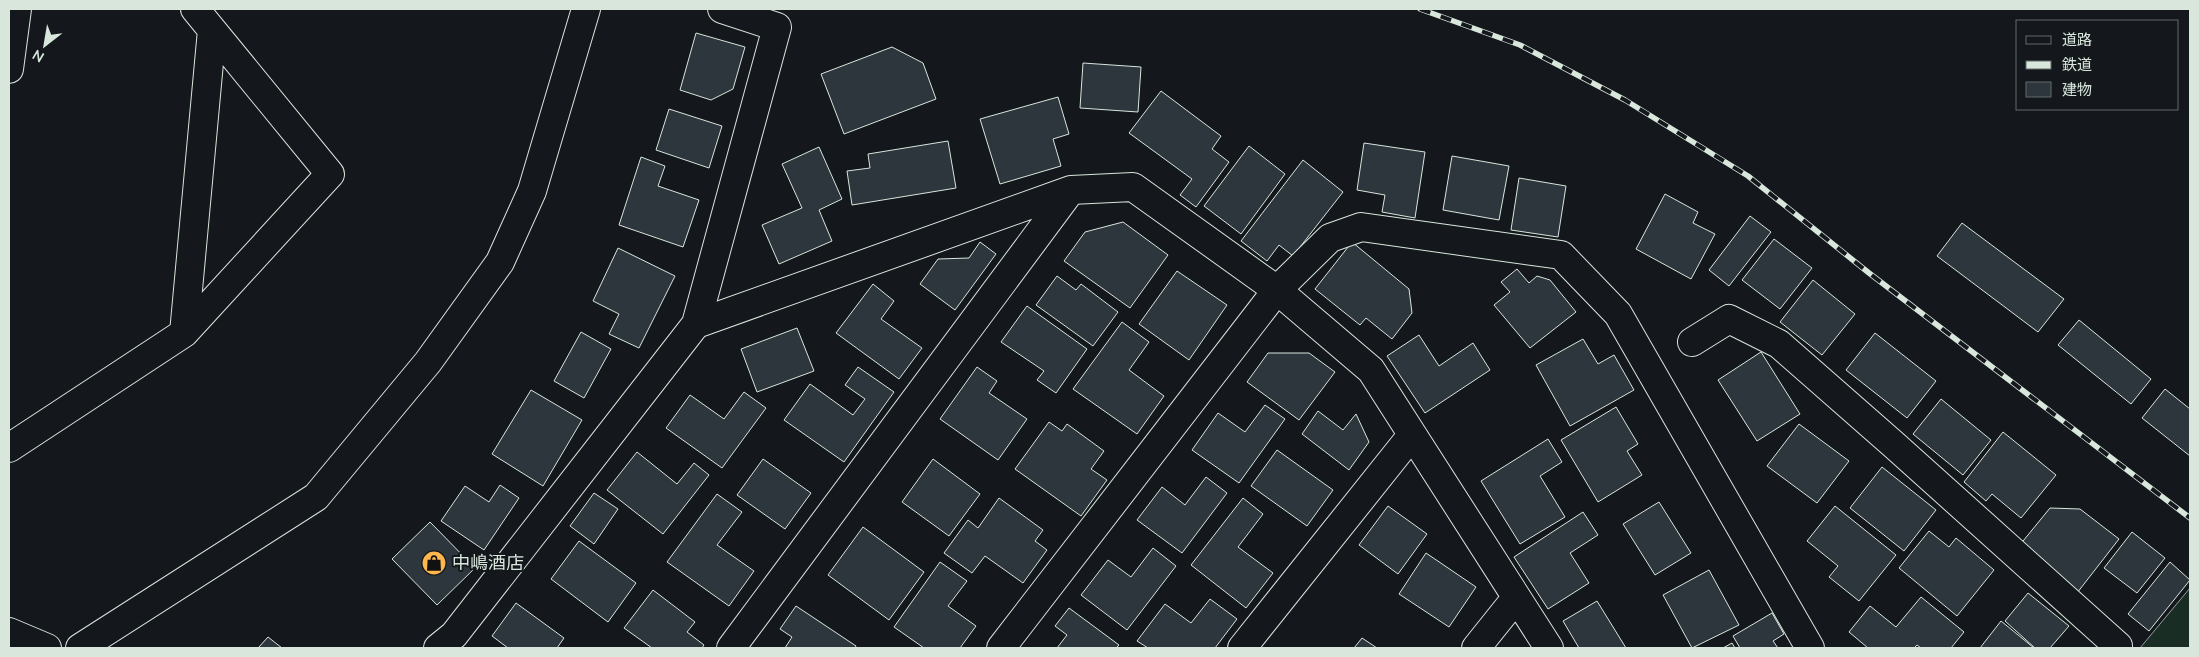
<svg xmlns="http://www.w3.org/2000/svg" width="2199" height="657" font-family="'Nunito Sans','Noto Sans JP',sans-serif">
	<rect width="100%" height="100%" fill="#14181c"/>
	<path fill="#1a2d24" stroke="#939e99" d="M2190 588V648H2140Z"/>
	<path fill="#2c363c" stroke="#d8e6dc" d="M696 33 745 47 733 89 711 100 680 90Z
		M892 47 923 63 936 99 844 134 821 74Z
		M1083 63 1141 67 1138 112 1080 108Z
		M1161 91 1221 136 1212 149 1229 162 1196 207 1180 195 1192 179 1129 133Z
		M1058 97 1069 134 1053 139 1061 166 1000 184 980 119Z
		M669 109 722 126 709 168 656 150Z
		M948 141 956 188 852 205 847 171 870 168 868 154Z
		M1364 143 1425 152 1415 218 1382 212 1385 195 1357 190Z
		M1249 146 1285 174 1241 234 1204 206Z
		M819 147 842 199 819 210 832 241 779 264 762 225 802 208 782 164Z
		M1452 156 1509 166 1499 220 1443 210Z
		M641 157 665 166 658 186 699 200 683 247 619 225Z
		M1303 160 1343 192 1293 256 1279 245 1267 261 1241 241Z
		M1519 178 1566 186 1558 237 1511 230Z
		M1665 194 1698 212 1693 223 1715 234 1691 279 1636 249Z
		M1750 216 1771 232 1729 286 1709 270Z
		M1123 222 1168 255 1130 308 1064 261 1085 232Z
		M1962 223 2064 299 2038 332 1937 256Z
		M1774 239 1812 268 1780 309 1742 280Z
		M980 242 996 254 955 310 920 284 938 259 969 258Z
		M1352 242 1409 289 1412 313 1392 339 1366 318 1360 325 1315 289Z
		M618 248 675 276 639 348 609 334 619 314 593 301Z
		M1517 269 1529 283 1537 276 1550 280 1576 312 1530 348 1494 305 1510 292 1501 282Z
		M1177 271 1227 305 1189 360 1139 324Z
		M1057 276 1076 290 1081 284 1118 312 1093 346 1036 305Z
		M1813 280 1855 314 1822 355 1780 322Z
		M873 284 894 301 881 319 922 348 899 379 836 333Z
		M1027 306 1087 349 1056 393 1037 380 1044 371 1001 342Z
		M2079 320 2151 379 2131 404 2058 345Z
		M1122 322 1149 342 1129 370 1164 396 1137 434 1073 389Z
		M797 328 814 371 757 392 741 349Z
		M581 332 611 349 584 398 554 381Z
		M1875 333 1936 381 1907 418 1846 370Z
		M1419 335 1439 366 1473 343 1490 370 1425 413 1387 356Z
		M1583 339 1598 364 1614 355 1634 390 1570 426 1536 365Z
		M1761 352 1800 414 1757 441 1718 380Z
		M1268 353H1309L1335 372 1299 420 1247 382Z
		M858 367 894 392 844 462 784 420 810 384 853 415 865 399 845 385Z
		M977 367 997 381 989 393 1027 419 998 460 940 419Z
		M2165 389 2190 409V456L2142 418Z
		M531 390 582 420 543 486 492 454Z
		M744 392 766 408 722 468 666 428 690 395 724 419Z
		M1941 399 1991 440 1963 475 1913 434Z
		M1265 405 1285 419 1239 483 1192 450 1218 413 1245 432Z
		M1616 407 1638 444 1627 451 1642 475 1598 502 1561 440Z
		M1318 411 1343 430 1356 414 1369 442 1349 470 1302 434Z
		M1049 422 1062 431 1067 424 1104 451 1091 469 1107 480 1081 516 1015 469Z
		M1799 424 1849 461 1817 503 1767 466Z
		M2003 432 2056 475 2021 518 1992 494 1986 501 1964 482Z
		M1548 439 1562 462 1540 476 1565 517 1520 544 1481 481Z
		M1277 450 1333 490 1307 526 1251 486Z
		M637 452 677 484 694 463 709 475 663 534 607 490Z
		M763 459 811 493 785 529 737 495Z
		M933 459 980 494 949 536 902 502Z
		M1882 467 1936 510 1904 551 1850 508Z
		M1206 477 1227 493 1182 553 1137 520 1162 487 1185 505Z
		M500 485 519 498 484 550 441 521 465 486 489 502Z
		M594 493 618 509 594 544 570 526Z
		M717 494 742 512 717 545 754 571 729 606 667 562Z
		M999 498 1043 530 1035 541 1047 550 1023 583 985 556 972 573 944 553 968 520 978 528Z
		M1243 498 1263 514 1238 547 1273 573 1246 608 1191 565Z
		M1659 502 1691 553 1655 575 1623 524Z
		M1388 506 1427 534 1398 574 1359 545Z
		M1835 506 1896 555 1859 601 1829 577 1838 566 1807 541Z
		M2050 508 2080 509 2119 539 2077 593 2019 546Z
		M1583 512 1598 535 1570 553 1589 583 1548 609 1514 557Z
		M430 522 475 568 437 605 392 559Z
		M863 527 924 572 889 620 828 575Z
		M1929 531 1949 547 1956 538 1994 570 1957 616 1899 568Z
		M2132 532 2165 558 2137 593 2104 568Z
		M579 541 636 583 608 622 551 579Z
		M1153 548 1176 566 1127 630 1081 595 1108 560 1131 577Z
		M1426 553 1476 587 1449 627 1399 594Z
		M940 562 967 581 948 606 976 626 960 648H924L894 627Z
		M2170 562 2190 580 2149 631 2128 614Z
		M1709 570 1739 625 1692 648 1663 595Z
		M653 590 695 622 687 632 704 645 702 648H652L624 628Z
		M2028 593 2069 626 2050 648H2035L2005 621Z
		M1921 597 1964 632 1951 648H1921L1917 645 1914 648H1868L1849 632 1870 606 1896 627Z
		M1210 599 1237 619 1215 648H1148L1137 641 1165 604 1191 623Z
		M1597 601 1626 648H1579L1563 621Z
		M516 603 564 638 557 648H508L492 636Z
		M796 606 856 646 855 648H785L792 637 780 629Z
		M1069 608 1119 645 1116 648H1057L1067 635 1055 626Z
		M1772 613 1784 634 1773 641 1778 648H1740L1733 636Z
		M2001 621 2034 648H1980Z
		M268 637 282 648H258Z
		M1362 638 1377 648H1354Z
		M1732 643 1735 648H1723Z"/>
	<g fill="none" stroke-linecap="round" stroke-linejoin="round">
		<defs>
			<path id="minor" d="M9 69 17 9
				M696 324 1071 190 1133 187 1277 290 1371 370 1549 648
				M184 333 212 30
				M1692 342 1729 319 1779 344 1893 444 2118 646V648
				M9 448 184 333 330 174 195 9
				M9 632 47 648
				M80 648 316 497 428 362 500 262 532 191 586 9
				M438 648 454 635 696 324 777 27 722 9
				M731 648 1071 190
				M1001 648 1277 290 1330 238 1361 227 1561 255 1618 314 1810 648
				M1242 648 1412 435
				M1476 648 1516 598"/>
		</defs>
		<use href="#minor" stroke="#d8e6dc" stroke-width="30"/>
		<use href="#minor" stroke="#14181c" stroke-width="28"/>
		<defs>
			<path id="rail" d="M1420 9 1520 45 1625 100 1748 176 1869 273 2190 518"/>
		</defs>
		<use href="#rail" stroke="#d8e6dc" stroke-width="5.5"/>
		<use href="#rail" stroke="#14181c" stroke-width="4" stroke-dasharray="11" stroke-linecap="butt"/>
	</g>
	<defs>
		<symbol id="shop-disc" viewBox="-11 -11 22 22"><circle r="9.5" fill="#ffb74d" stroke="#14181c"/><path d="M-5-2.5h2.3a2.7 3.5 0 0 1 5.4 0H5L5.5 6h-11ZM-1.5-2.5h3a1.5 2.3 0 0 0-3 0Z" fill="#111"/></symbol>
	</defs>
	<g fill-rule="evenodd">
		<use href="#shop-disc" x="420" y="549" width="28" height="28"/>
	</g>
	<g text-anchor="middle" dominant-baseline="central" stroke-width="4" stroke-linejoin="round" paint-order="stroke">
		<g font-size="18" fill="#d8e6dc" stroke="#14181c" text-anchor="start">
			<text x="452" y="563">中嶋酒店</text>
		</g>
	</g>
	<rect width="2199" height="657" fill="none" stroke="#d8e6dc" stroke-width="20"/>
	<rect x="2016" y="20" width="162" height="90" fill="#14181c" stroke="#626a69"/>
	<rect x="2026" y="36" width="25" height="8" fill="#14181c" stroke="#626a69"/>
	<text x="2062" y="45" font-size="15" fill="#d8e6dc">道路</text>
	<rect x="2026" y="61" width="25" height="8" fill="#d8e6dc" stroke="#626a69"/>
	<text x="2062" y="70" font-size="15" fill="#d8e6dc">鉄道</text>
	<rect x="2026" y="82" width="25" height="15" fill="#2c363c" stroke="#626a69"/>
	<text x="2062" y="95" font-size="15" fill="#d8e6dc">建物</text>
	<g transform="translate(45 45) rotate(211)" stroke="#14181c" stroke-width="4" paint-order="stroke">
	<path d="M0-4L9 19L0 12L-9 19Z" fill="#d8e6dc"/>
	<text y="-8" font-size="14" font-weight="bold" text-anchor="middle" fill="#d8e6dc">N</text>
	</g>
</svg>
